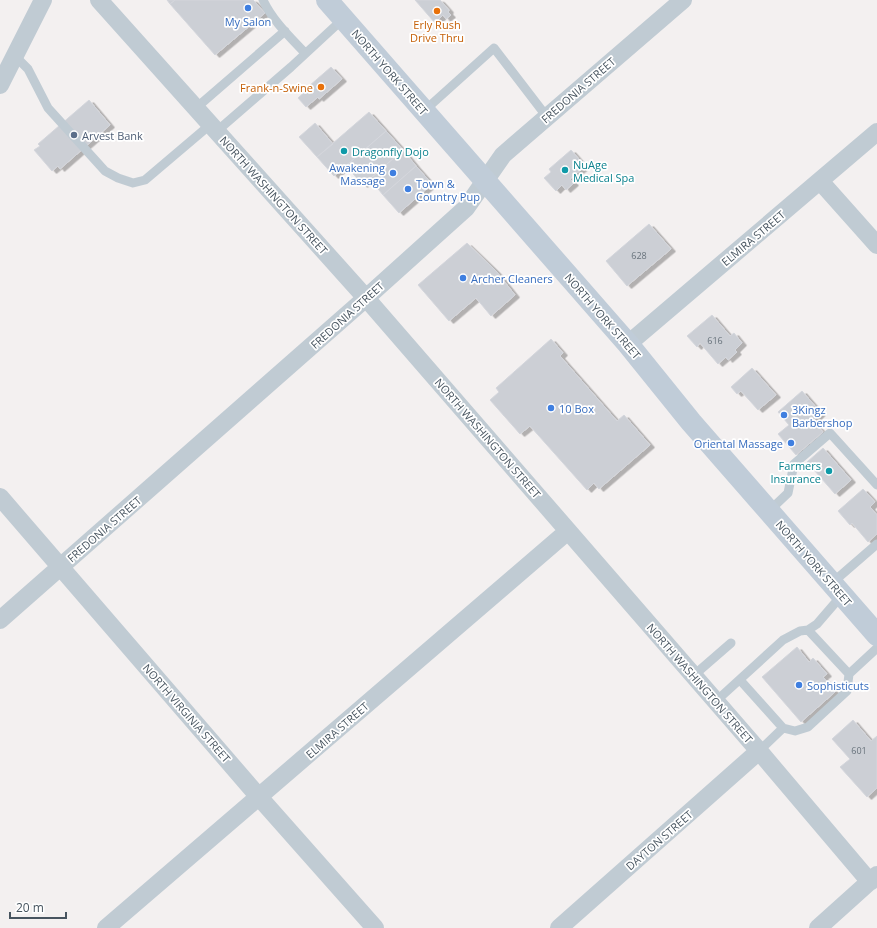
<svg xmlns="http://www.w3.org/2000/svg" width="877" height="928" font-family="'Open Sans',sans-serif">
	<defs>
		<filter id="shadow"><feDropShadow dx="4.5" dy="2.5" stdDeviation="0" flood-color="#0004"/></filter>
	</defs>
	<rect width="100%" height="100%" fill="#f3f0f0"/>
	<path fill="#cccfd5" stroke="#d4d6dc" filter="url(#shadow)" d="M167 0H175L170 4Z
		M175 0H253L265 13 215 55 170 4Z
		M415 0H440L449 10 448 12 451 15 446 19 443 15 435 23Z
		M331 67 342 79 319 99 318 97 306 107 298 98 310 87 309 86Z
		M89 100 110 125 60 169 58 166 52 171 34 150 40 146 38 144Z
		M369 112 386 131 334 176 317 157Z
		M315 123 333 144 317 157 299 137Z
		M386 131 403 150 363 185 346 166Z
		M403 150 416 166 383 195 370 179Z
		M571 150 585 166 570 179 574 183 566 190 562 185 556 191 544 178 551 172 549 169Z
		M416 166 432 184 399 213 383 195Z
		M649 224 671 249 627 286 606 261Z
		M467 243 496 271 515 295 491 316 476 298 449 321 418 285Z
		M712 315 730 336 734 333 742 343 735 350 737 352 728 360 726 357 718 364 700 343 697 347 687 336Z
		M551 339 563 353 560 356 617 421 624 415 650 445 599 489 594 483 587 490 530 426 520 434 490 400 499 392 496 388Z
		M752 368 776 395 758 410 741 391 737 394 731 387Z
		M802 391 821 413 813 421 823 432 796 455 778 434 789 425 778 412Z
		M823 448 851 480 835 494 807 462Z
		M863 489 875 502 870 507 877 515V534L868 542 852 523 850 525 838 511Z
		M797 647 809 662 813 658 827 674 823 677 835 692 801 722 762 677Z
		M853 720 871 741 877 736V788L867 797 840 767 850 759 832 739Z"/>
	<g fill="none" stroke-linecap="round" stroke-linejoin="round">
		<path stroke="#c0cbd3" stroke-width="9" d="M263 0C272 20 290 37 305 53
			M15 56 28 69 48 108 105 171 118 178 133 183 145 180 211 124
			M196 108 285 31
			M424 111 494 48 547 117
			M217 131 291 67 344 18
			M769 511 788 493 794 464 830 433 877 485
			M832 583 877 544
			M808 630 849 674
			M693 676 731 643
			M740 680 783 728
			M715 702 783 640 800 631 808 630 817 624 842 595
			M759 751 783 728 795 731 808 727 847 691 849 674 877 648"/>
		<path stroke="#c0cbd3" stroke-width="18" d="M99 0 366 298 759 751 870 882
			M0 85 43 0
			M820 181 877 245
			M628 344 877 132
			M0 497 259 797 375 928
			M0 620 366 298 466 208 503 155 683 0
			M106 928 568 531
			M559 928 759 751
			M818 928 877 875"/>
		<path stroke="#c0ccd8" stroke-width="22" d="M327 0 628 344 691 422 877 635"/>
	</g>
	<g fill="#3f7fe0" stroke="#fff" stroke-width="1.5">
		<circle cx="248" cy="8" r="4"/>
		<circle cx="393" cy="173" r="4"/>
		<circle cx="408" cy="189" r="4"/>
		<circle cx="463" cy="278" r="4"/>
		<circle cx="551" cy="408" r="4"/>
		<circle cx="784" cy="415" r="4"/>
		<circle cx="791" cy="443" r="4"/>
		<circle cx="799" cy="685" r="4"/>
	</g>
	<g fill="#e8710a" stroke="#fff" stroke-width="1.5">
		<circle cx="437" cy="11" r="4"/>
		<circle cx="321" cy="87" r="4"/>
	</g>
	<circle fill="#5c6f8a" stroke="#fff" stroke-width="1.5" cx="74" cy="135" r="4"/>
	<g fill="#0f9aa8" stroke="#fff" stroke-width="1.5">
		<circle cx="344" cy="151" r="4"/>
		<circle cx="565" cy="170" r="4"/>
		<circle cx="829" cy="471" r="4"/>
	</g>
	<g text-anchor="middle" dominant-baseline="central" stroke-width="3.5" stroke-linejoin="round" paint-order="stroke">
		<g font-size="9" fill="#68737c">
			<text x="639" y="255">628</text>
			<text x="715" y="340">616</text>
			<text x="859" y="750">601</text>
		</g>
		<g font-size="11" fill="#366cbe" stroke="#fff" text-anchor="start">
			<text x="248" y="21" text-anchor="middle">My Salon</text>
			<text x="385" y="167" text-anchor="end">Awakening<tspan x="385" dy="13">Massage</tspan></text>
			<text x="416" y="183">Town &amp;<tspan x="416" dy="13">Country Pup</tspan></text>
			<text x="471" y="278">Archer Cleaners</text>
			<text x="559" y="408">10 Box</text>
			<text x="792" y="409">3Kingz<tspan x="792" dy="13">Barbershop</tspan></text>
			<text x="783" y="443" text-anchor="end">Oriental Massage</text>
			<text x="807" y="685">Sophisticuts</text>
		</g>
		<g font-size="11" fill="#c56008" stroke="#fff">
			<text x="437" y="24">Erly Rush<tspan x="437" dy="13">Drive Thru</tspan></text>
			<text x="313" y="87" text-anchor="end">Frank-n-Swine</text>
		</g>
		<g font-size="11" fill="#47545f" stroke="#fff">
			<text transform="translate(390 72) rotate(49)">NORTH YORK STREET</text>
			<text transform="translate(578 90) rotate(-41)">FREDONIA STREET</text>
			<text transform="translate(274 195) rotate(48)">NORTH WASHINGTON STREET</text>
			<text transform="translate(753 238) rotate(-40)">ELMIRA STREET</text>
			<text transform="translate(347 315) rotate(-42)">FREDONIA STREET</text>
			<text transform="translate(603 316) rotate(49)">NORTH YORK STREET</text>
			<text transform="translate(488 438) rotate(49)">NORTH WASHINGTON STREET</text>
			<text transform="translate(104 529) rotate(-41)">FREDONIA STREET</text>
			<text transform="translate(814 563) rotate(49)">NORTH YORK STREET</text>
			<text transform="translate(700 683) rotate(49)">NORTH WASHINGTON STREET</text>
			<text transform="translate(187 713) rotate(49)">NORTH VIRGINIA STREET</text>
			<text transform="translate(337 730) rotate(-41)">ELMIRA STREET</text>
			<text transform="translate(659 840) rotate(-41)">DAYTON STREET</text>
		</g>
		<g font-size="11" fill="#4e5e75" stroke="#fff" text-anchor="start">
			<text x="82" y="135">Arvest Bank</text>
		</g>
		<g font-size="11" fill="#0d838f" stroke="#fff" text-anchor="start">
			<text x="352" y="151">Dragonfly Dojo</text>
			<text x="573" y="164">NuAge<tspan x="573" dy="13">Medical Spa</tspan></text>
			<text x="821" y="465" text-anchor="end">Farmers<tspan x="821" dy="13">Insurance</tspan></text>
		</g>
	</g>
	<path d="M10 912v6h56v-6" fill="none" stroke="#47545f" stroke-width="2"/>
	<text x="16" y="912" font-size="12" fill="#47545f" stroke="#ffffff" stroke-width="3" paint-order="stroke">20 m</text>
</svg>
